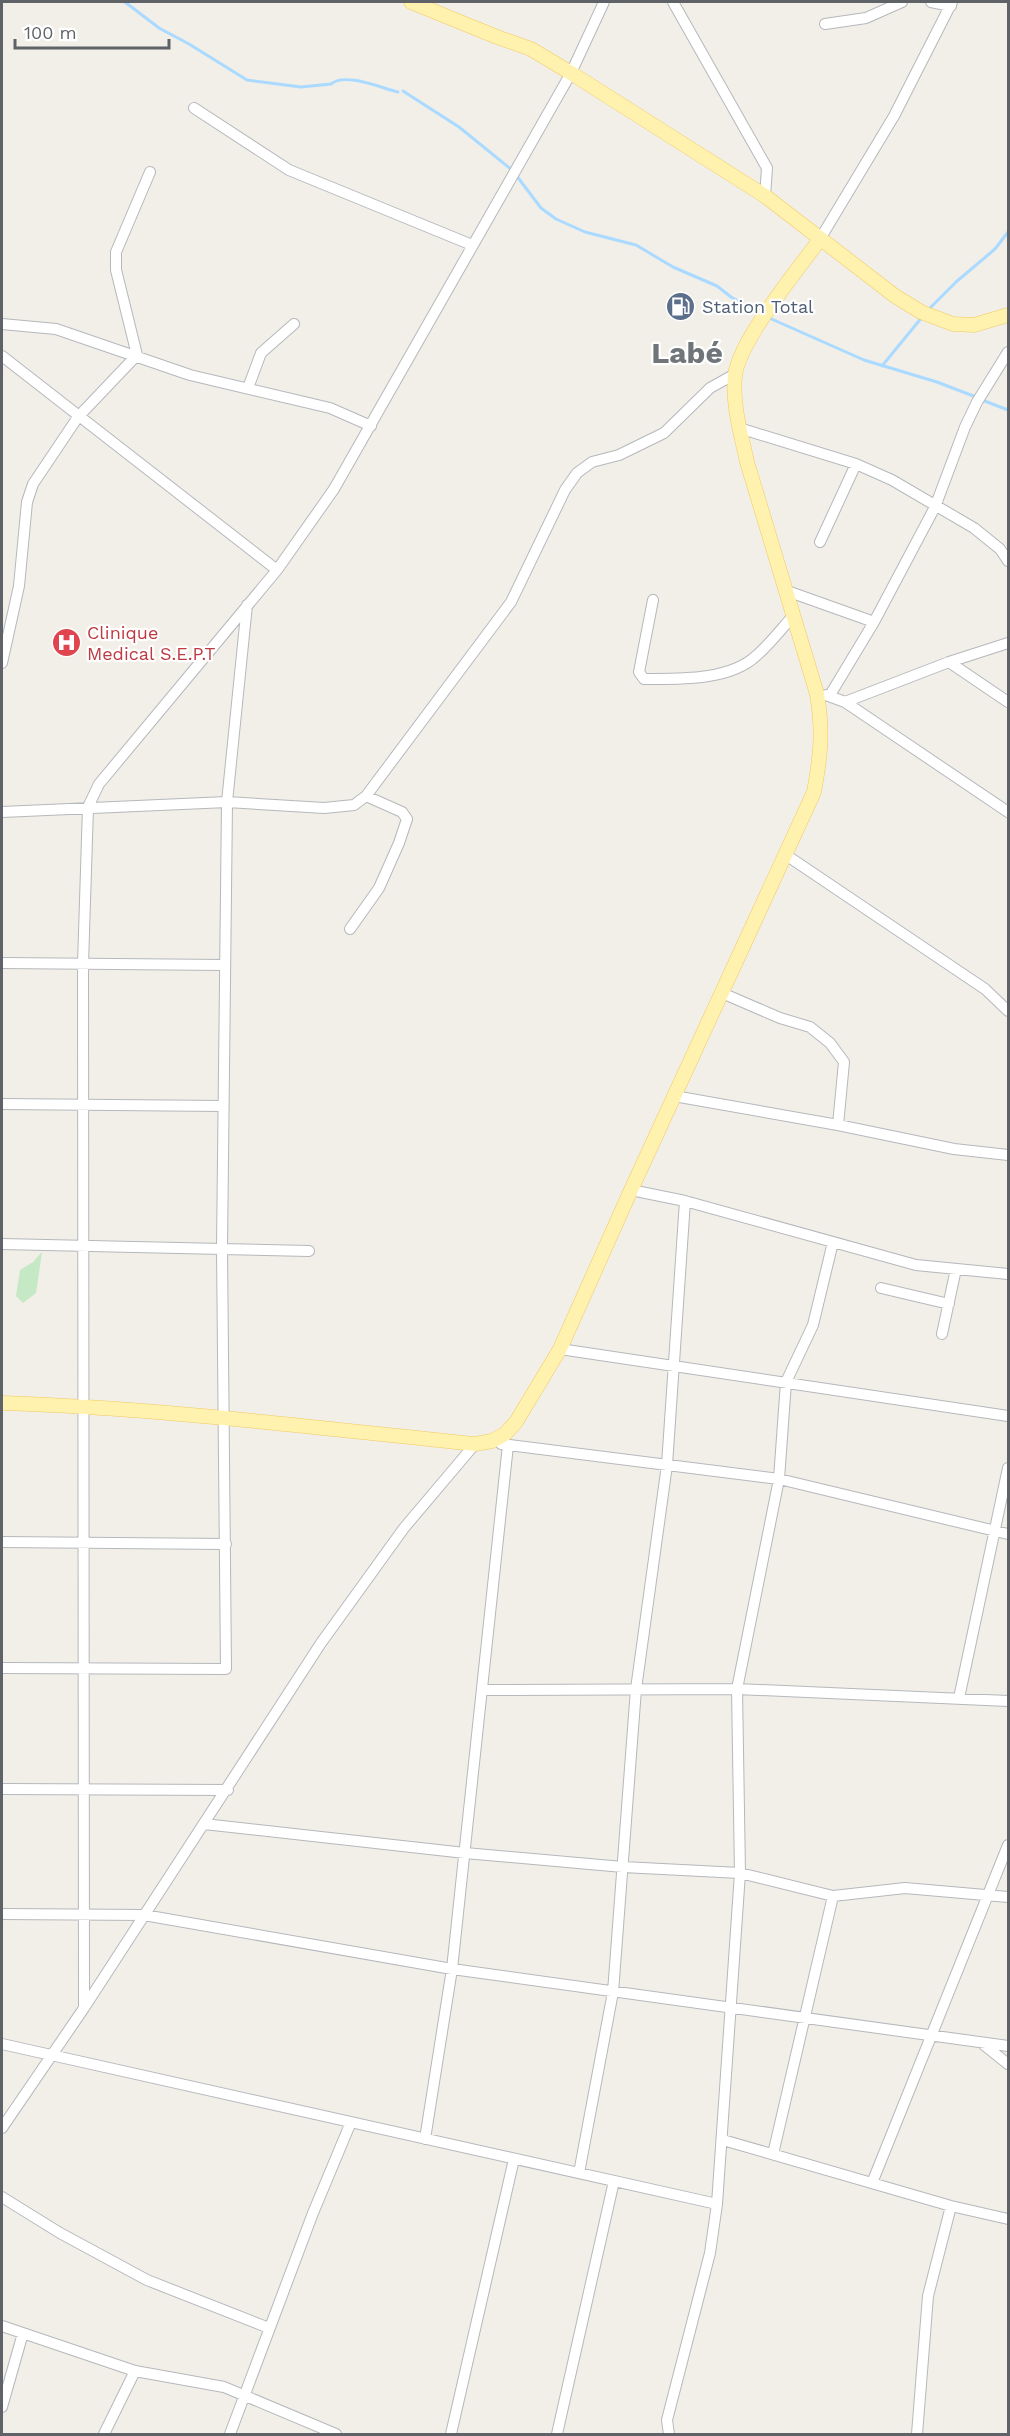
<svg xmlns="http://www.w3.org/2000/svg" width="1010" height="2436" font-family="'Work Sans',sans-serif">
	<rect width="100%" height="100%" fill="#f1efe8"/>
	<path fill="#c5e8c5" d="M42 1252 36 1293 23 1303 16 1296 20 1270 33 1262Z"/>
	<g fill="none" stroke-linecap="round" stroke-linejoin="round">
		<path stroke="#aadaff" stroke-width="3" d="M125 2 159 28 189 44 247 80 301 87 331 84C345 72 381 88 398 92
			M403 91 459 127 512 170
			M516 175 541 208 556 219 585 232 636 245 673 267 717 286 731 297 761 314
			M929 309 956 282 995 249 1008 232
			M767 317 864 360 937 382 976 397
			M882 366 923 316
			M982 400 1008 410"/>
		<defs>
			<path id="minor" d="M673 2 767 168 765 196
				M931 2 951 6
				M825 24 866 18 902 2
				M194 108 289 170 472 245
				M820 239 894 116 952 2
				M2 324 56 329 190 375 330 408 371 426
				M2 356 277 570
				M248 388 261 353 294 324
				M739 428 856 464 892 480 974 528 1000 549 1008 561
				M820 542 856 464
				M787 591 874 622
				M653 600 639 672 644 679C678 679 729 681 756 656 770 644 782 628 794 615
				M949 662 1008 702
				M2 663 19 586 27 502 33 484 78 417 137 355 116 270V252L150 172
				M826 695 845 702 1008 812
				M830 695 874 622 935 507 965 427 977 402 1008 352
				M845 702 949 662 1008 643
				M2 812 227 802 324 808 354 805 366 796 511 602 565 490 577 473 592 462 619 455 664 433 710 388 735 374
				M786 855 985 989 1008 1011
				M350 929 379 888 399 843 407 819 402 812 366 796
				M2 963 225 965
				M722 993 780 1018 810 1027 830 1043 844 1062 838 1125
				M674 1096 838 1125 954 1149 1008 1155
				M2 1104 223 1106
				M631 1190 685 1201 916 1265 1008 1274
				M2 1244 309 1251
				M881 1288 949 1304
				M942 1334 956 1269
				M560 1349 1008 1416
				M501 1444 779 1479 1008 1534
				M2 1542 226 1544
				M2 1668 226 1669 222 1248 227 802 247 605
				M482 1690 737 1689 1008 1701
				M959 1698 1008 1468
				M2 1789 228 1790
				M204 1824 465 1853 623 1867 740 1873 833 1896 905 1888 1008 1897
				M2 1914 144 1915 452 1969 1008 2046
				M84 2008 83 964 88 807 99 784 277 570 334 489 571 73 604 2
				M2 2044 717 2204
				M983 2044 1008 2064
				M2 2128 84 2008 321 1643 404 1528 475 1444
				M425 2139 452 1969 508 1445
				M723 2140 951 2206 1008 2219
				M773 2154 833 1896
				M579 2173 613 1992 636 1689 667 1465 685 1201
				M872 2183 1008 1845
				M2 2197 60 2233 147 2280 269 2328
				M2 2326 135 2371 224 2387 336 2434
				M2 2407 23 2333
				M104 2434 135 2371
				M230 2434 313 2213 351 2122
				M451 2434 514 2159
				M557 2434 614 2181
				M669 2434 667 2420 710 2253 717 2204 740 1873 737 1689 779 1479 786 1382 813 1325 833 1242
				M917 2434 928 2296 951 2206"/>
			<path id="major" d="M411 2 497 37 531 49 571 73 765 196 895 296 921 312 953 324 974 325 1008 315
				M2 1403C160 1408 317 1428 475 1444L492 1441 505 1434 516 1422 560 1349 631 1190 814 792C821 754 823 731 817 694L747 462C741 434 732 404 735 376 739 340 798 270 820 239"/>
		</defs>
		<use href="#minor" stroke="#b5b8bc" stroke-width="12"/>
		<use href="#major" stroke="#f2c960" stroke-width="15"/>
		<use href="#minor" stroke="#fff" stroke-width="10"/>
		<use href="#major" stroke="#fff2af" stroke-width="14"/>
	</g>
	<defs>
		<symbol id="fuel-disc" viewBox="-11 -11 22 22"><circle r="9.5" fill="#5c6f8a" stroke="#fff"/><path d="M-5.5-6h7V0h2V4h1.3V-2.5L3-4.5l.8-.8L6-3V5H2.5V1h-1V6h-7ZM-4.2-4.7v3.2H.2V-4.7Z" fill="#fff"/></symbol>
		<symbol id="hospital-disc" viewBox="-11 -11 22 22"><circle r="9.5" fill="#e0444e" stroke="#fff"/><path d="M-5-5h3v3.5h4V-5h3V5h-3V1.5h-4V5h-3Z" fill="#fff"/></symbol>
	</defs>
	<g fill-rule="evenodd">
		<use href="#fuel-disc" x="664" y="290" width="33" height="33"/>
		<use href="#hospital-disc" x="50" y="626" width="33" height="33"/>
	</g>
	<g text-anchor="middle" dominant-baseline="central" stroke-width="4.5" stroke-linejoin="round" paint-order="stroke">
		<g font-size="18" fill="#4e5e75" stroke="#fff" text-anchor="start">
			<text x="702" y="306">Station Total</text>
		</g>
		<g font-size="18" fill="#be3a42" stroke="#fff" text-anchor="start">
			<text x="87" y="632">Clinique<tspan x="87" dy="21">Medical S.E.P.T</tspan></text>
		</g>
		<g font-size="30" font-weight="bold" fill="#70757a" stroke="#fff">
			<text x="687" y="352">Labé</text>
		</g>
	</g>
	<rect width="1010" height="2436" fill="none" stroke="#5f6368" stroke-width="6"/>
	<path d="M15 39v9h154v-9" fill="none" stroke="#5f6368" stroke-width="3"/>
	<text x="24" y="39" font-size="18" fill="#5f6368" stroke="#ffffff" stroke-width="4.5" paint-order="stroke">100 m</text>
</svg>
